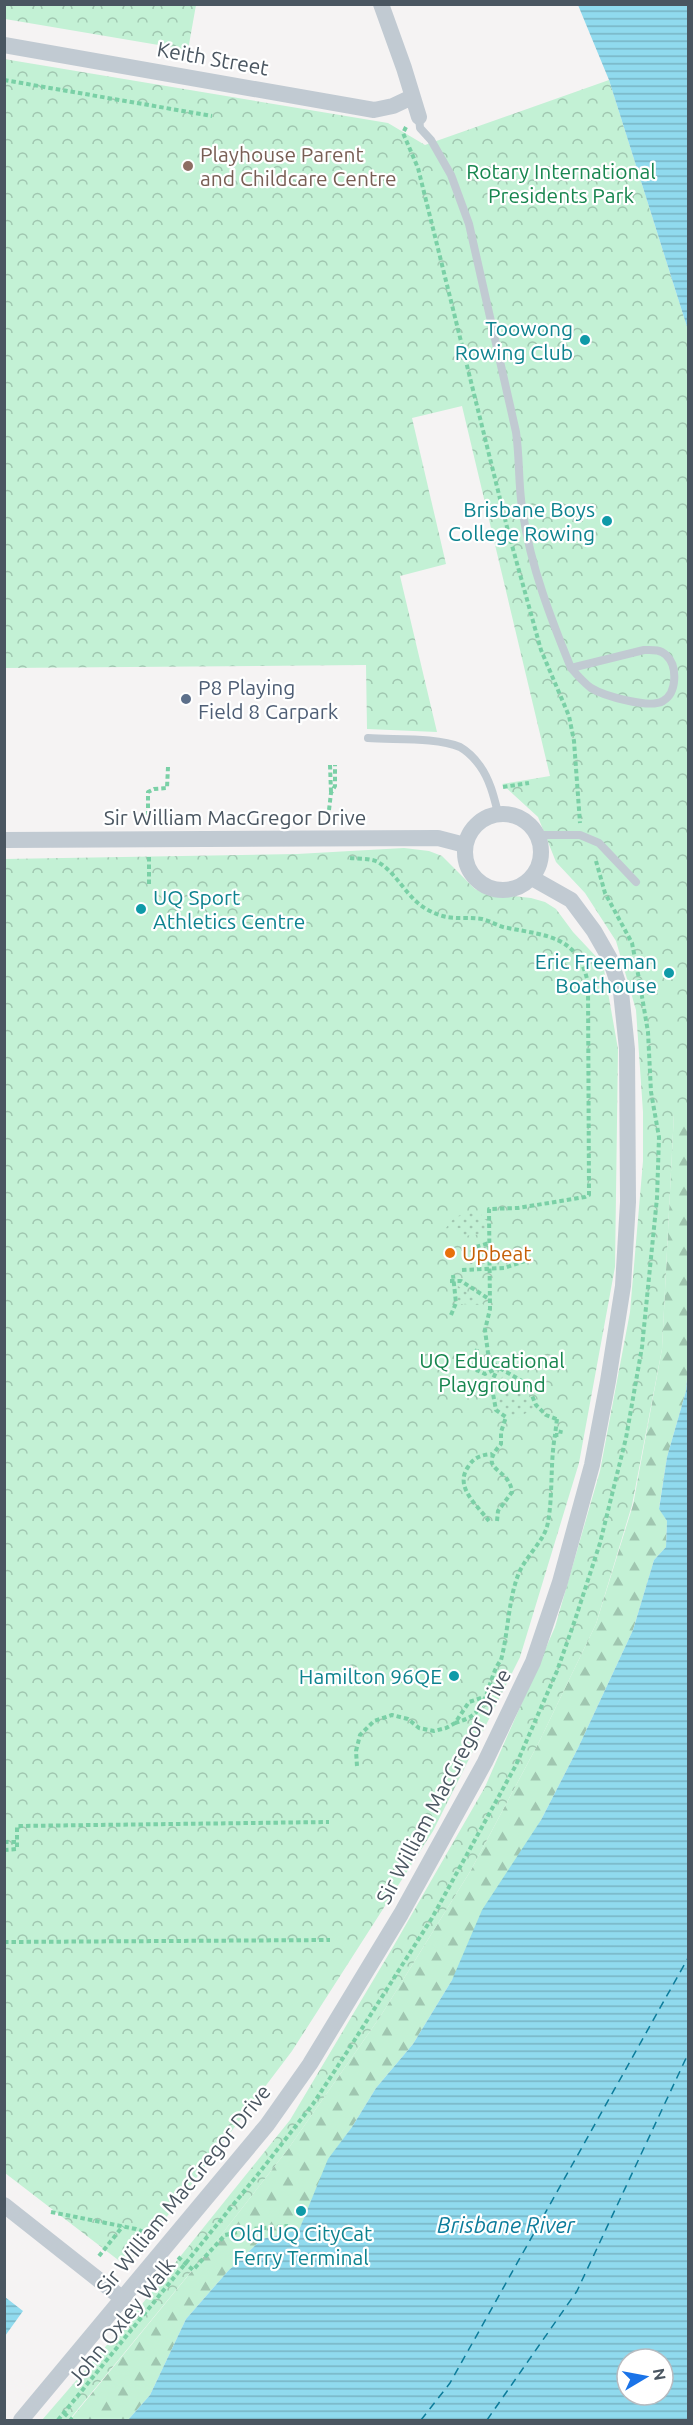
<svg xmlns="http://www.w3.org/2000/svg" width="693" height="2425" font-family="Ubuntu,sans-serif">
	<defs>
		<pattern id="forest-firs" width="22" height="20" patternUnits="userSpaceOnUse" patternTransform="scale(1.5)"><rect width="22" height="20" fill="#c3f1d5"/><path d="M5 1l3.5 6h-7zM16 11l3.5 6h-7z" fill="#a0c6b0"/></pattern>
		<pattern id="park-crowns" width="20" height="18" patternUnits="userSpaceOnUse" patternTransform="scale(1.5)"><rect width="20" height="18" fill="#c3f1d5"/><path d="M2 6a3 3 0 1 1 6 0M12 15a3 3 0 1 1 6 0" fill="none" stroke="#a0c6b0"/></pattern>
		<pattern id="garden-dots" width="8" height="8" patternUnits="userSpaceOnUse" patternTransform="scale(1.5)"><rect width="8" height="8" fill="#c3f1d5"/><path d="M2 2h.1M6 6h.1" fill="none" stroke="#a0c6b0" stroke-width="1.8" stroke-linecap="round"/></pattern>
		<pattern id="water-rules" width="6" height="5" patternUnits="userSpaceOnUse" patternTransform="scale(1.5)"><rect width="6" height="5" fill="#90daee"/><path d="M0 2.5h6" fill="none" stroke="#78b4c4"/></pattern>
	</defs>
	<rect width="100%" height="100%" fill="#f5f3f3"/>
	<path fill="url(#forest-firs)" d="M674 1113H688V1369L686 1391 667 1457 659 1508 667 1521 666 1547 654 1560 633 1630 578 1748 541 1820 452 1980 413 2044 376 2088 352 2127 329 2159 299 2230 262 2239 228 2271 186 2319 150 2395 128 2420H70L218 2239 288 2149 380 2017 471 1870 539 1742 596 1624 633 1505 662 1349Z"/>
	<path fill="url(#park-crowns)" d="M4 5 5 4 196 5 188 50 5 19Z
		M4 59 388 123 425 145 609 80 688 330V1113H674L662 1349 632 1505 596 1624 539 1742 471 1870 380 2017 288 2149 218 2239 69 2420H42L138 2309 290 2120 393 1947 485 1787 555 1627 600 1471 630 1312 643 1161V1112L636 1010 616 941 585 893 556 862 538 817 502 784 550 776 462 406 412 418 446 564 400 576 437 732 367 729 366 665 5 668Z
		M404 848 429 851 442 856 475 889 485 893 531 898 545 902 556 909 573 932 603 964 618 1049 615 1267 579 1463 520 1657 433 1831 292 2051 153 2235 126 2266 5 2173 4 859 297 854Z"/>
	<path fill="url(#garden-dots)" d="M481 1210 482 1219 486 1220V1234L462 1236 461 1228 445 1230C453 1215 465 1212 481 1210Z
		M487 1249 486 1264 462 1265V1250Z
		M458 1286 484 1305 457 1304 455 1288Z
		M503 1376C522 1379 526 1391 535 1407L520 1417 510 1419 508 1414 499 1408 495 1386Z"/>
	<path fill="url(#water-rules)" fill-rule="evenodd" d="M578 5H688V330L609 80Z
		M688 1369V2420H128L150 2395 186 2319 228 2271 262 2239 299 2230 328 2159 352 2127 376 2088 413 2044 452 1980 482 1910 541 1820 578 1748 633 1630 654 1560 666 1547 667 1521 659 1509 667 1457 686 1391ZM627 2359H663V2395H627Z
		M5 2297 23 2311 5 2336Z"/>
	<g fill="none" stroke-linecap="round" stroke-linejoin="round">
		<path stroke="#0c7c9b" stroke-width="1.5" stroke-dasharray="8 6" stroke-linecap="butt" d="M421 2420 450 2383 688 1958
			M487 2420 577 2291 688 2054"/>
		<path stroke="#7ad0a6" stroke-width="4" stroke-dasharray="4.5 3" stroke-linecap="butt" d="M4 80 212 116
			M406 127 403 133 418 168 508 531 541 650 569 716 574 741 580 823
			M330 765 331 792
			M503 787 529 783
			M329 810 331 793 335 786V765
			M148 823V792L154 789 167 788 168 767
			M149 857V886
			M350 858C359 859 370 858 378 862 398 874 407 899 428 910 451 922 459 916 482 919 491 921 499 927 508 928 548 936 578 936 588 983L589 1195 585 1197 518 1208 489 1209 490 1309 485 1330 488 1353 496 1366 527 1384 536 1405 546 1415 559 1420
			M476 1247 489 1243
			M462 1270 504 1268 525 1261
			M450 1281H461L489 1299
			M451 1315 456 1303 453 1275
			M477 1349 473 1368 485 1374 498 1368
			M557 1419 555 1435H560L561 1430
			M489 1521C477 1505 454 1487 468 1467 474 1457 481 1455 492 1454
			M497 1521 498 1511 512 1492C509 1466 476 1472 501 1444V1432L506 1417 496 1410 491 1383 498 1368
			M455 1723C461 1721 468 1719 473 1715 489 1703 489 1675 501 1660 508 1634 508 1604 517 1578 524 1556 545 1542 548 1522 553 1495 550 1464 555 1435
			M357 1766 356 1751 360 1735 374 1721 392 1715 408 1719 419 1728 434 1731 446 1728 455 1723 469 1702 484 1697
			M4 1842H17
			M4 1850 17 1849V1826L329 1822
			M4 1942 330 1940
			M51 2212 136 2229 154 2236
			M99 2256 123 2226
			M178 2257 193 2270 225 2235 252 2229 288 2226
			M64 2413 72 2420
			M58 2420 259 2173 313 2104 347 2052 432 1918 516 1765 557 1671 575 1620 600 1543 626 1438 642 1347 657 1198 659 1137 651 1092 648 1032 639 979 632 943 605 893 596 861"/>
		<path stroke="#c1cad2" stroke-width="8" d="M419 117 420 128 431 140 451 175 469 224 516 432C520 459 518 487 523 514 531 567 551 619 571 668
			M644 650C652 650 660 649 666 655 678 666 677 693 663 701 650 709 604 696 591 688 583 682 577 675 571 668Z
			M368 738C393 740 437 737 460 747 467 751 475 759 480 766 490 780 494 797 498 813
			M538 835H580L599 843 636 882"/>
		<path stroke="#c1cad2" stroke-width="16" d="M381 4 404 68 419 117
			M4 45 374 110 393 106 412 97
			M465 852a38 38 0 1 1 76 0a38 38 0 1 1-76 0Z
			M4 840 438 838 465 845
			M4 2205 123 2299
			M21 2420 267 2125 310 2064 401 1914 485 1762 533 1662 560 1582 592 1465 608 1381 623 1286 628 1202 627 1049 621 992 610 959 594 931 571 900 532 878"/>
	</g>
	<circle fill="#8d6e63" stroke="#fff" stroke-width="2" cx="188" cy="166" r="6"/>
	<g fill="#0f9aa8" stroke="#fff" stroke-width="2">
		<circle cx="585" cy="340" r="6"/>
		<circle cx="607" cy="521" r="6"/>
		<circle cx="141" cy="909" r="6"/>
		<circle cx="669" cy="973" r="6"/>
		<circle cx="454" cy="1676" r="6"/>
		<circle cx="301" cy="2211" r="6"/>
	</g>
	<circle fill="#5c6f8a" stroke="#fff" stroke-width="2" cx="186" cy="699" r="6"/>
	<circle fill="#e8710a" stroke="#fff" stroke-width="2" cx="450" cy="1253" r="6"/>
	<g text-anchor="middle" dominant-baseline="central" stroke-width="4.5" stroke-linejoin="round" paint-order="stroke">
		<g font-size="21" fill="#4a5661" stroke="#fff">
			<text transform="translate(213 58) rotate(10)">Keith Street</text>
			<text x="235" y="817">Sir William MacGregor Drive</text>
			<text transform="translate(443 1786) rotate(-62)">Sir William MacGregor Drive</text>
			<text transform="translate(183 2189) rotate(-51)">Sir William MacGregor Drive</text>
			<text transform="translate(121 2321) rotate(-51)">John Oxley Walk</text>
		</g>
		<g font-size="21" fill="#785e54" stroke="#fff" text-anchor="start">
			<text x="200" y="154">Playhouse Parent<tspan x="200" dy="24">and Childcare Centre</tspan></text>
		</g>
		<g font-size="21" fill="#17864f" stroke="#fff">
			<text x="561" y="171">Rotary International<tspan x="561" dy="24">Presidents Park</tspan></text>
			<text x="492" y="1360">UQ Educational<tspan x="492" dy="24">Playground</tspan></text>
		</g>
		<g font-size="21" fill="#0d838f" stroke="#fff" text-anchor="end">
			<text x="573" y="328">Toowong<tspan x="573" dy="24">Rowing Club</tspan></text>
			<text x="595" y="509">Brisbane Boys<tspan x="595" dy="24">College Rowing</tspan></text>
			<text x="153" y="897" text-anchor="start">UQ Sport<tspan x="153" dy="24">Athletics Centre</tspan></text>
			<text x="657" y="961">Eric Freeman<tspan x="657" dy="24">Boathouse</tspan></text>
			<text x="442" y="1676">Hamilton 96QE</text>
			<text x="301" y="2233" text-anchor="middle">Old UQ CityCat<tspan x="301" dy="24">Ferry Terminal</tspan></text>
		</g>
		<g font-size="21" fill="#4e5e75" stroke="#fff" text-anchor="start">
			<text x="198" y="687">P8 Playing<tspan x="198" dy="24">Field 8 Carpark</tspan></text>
		</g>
		<g font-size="21" fill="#c56008" stroke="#fff" text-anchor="start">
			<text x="462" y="1253">Upbeat</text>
		</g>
		<g font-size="22" font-style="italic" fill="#0c7c9b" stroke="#fff">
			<text x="506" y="2224">Brisbane River</text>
		</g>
	</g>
	<rect width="693" height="2425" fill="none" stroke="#4a5661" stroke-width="12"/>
	<g transform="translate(645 2377) rotate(80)"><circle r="28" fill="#ffffff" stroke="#b7bbc0" stroke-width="1.5"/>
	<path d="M0-4.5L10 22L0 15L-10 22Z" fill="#1a73e8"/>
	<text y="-9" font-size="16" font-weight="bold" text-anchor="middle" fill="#4a5661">N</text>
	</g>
</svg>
